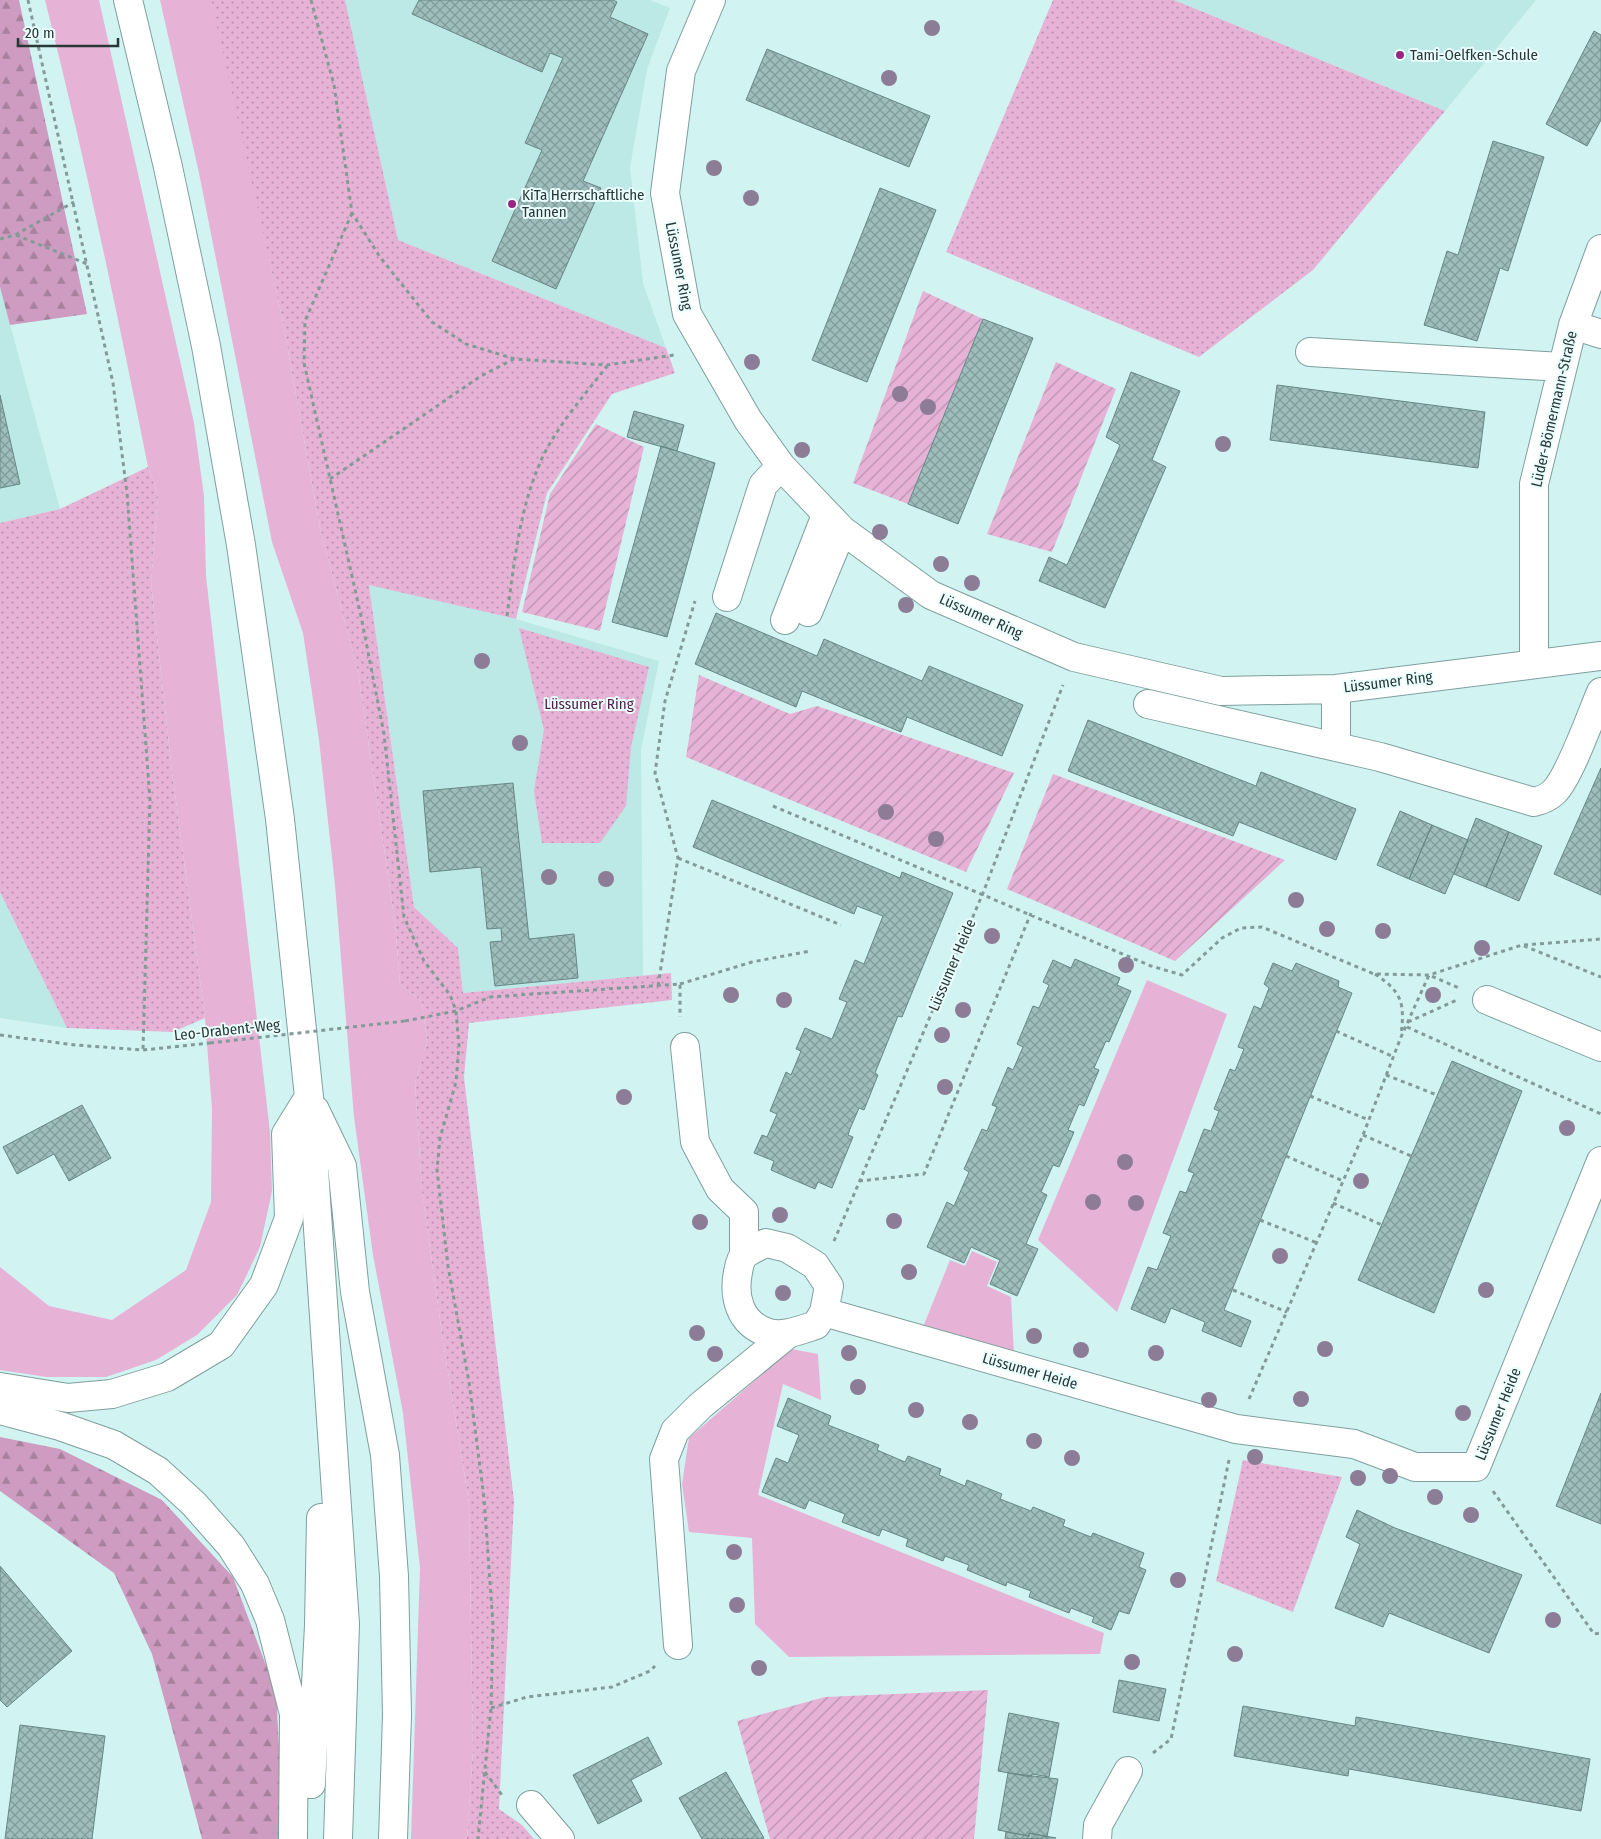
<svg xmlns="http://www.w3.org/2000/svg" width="1601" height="1839" font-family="'Fira Sans Condensed',sans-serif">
	<defs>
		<pattern id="forest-firs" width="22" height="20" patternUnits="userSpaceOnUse" patternTransform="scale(1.25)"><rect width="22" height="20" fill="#cd9cc0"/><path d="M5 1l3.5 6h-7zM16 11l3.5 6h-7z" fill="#a6809d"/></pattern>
		<pattern id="park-dots" width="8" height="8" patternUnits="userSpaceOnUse" patternTransform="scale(1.25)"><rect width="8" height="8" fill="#e6b3d7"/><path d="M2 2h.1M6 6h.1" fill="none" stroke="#ba92af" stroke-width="1.8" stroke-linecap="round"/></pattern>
		<pattern id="garden-furrows" width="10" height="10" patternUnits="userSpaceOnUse" patternTransform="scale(1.25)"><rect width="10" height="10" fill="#e6b3d7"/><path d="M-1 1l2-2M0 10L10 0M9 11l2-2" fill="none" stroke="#ba92af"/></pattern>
		<pattern id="building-cross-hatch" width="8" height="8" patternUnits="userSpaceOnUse" patternTransform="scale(1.25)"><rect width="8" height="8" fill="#9dbebc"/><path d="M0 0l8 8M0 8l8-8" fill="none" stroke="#809b9a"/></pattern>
	</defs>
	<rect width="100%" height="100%" fill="#d1f4f2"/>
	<path fill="#bce8e5" d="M345 0H650L670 8 647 69 630 168 643 283 666 348 398 240Z
		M1174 0H1536L1445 111Z
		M0 287 60 509 0 523Z
		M369 584 516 619 659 661 641 750 643 976 463 993 458 948 414 907Z
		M0 892 67 1028 0 1018Z"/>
	<path fill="#e6b3d7" d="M45 0H99L194 423 204 496 206 576 270 1132 272 1191 260 1247 237 1295 197 1335 156 1360 106 1377H47L0 1370V1267L49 1306 112 1320 186 1270 211 1202 212 1109 205 1018 172 771 151 583 158 495 148 467C117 311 84 155 45 0Z
		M160 0H211L219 29 282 317 320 528 358 672 395 923 400 984 422 1002 427 1041 415 1083 422 1191 443 1341 469 1503 473 1749 467 1839H411L420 1568 403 1413 373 1255 354 1117 335 885 319 740 303 633 272 542 199 173Z
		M1147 980 1227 1014 1117 1312 1038 1240Z
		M972 1251 997 1262 987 1286 1011 1297 1014 1354 923 1327 950 1260 965 1266Z
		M791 1349 818 1354 821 1400 783 1384 758 1495 1104 1633 1100 1654 789 1657 755 1624 752 1538 689 1532 682 1484 689 1438Z"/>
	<path fill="url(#forest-firs)" d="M0 0H19L87 314 10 325 0 287Z
		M0 1437 60 1449 162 1500 233 1577 276 1692 284 1839H202L152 1654 114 1573 0 1491Z"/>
	<path fill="url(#park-dots)" d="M211 0H345L398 240 666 348 675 373 612 394 547 493 516 619 369 585 414 907 458 948 463 993 671 973 672 1000 469 1023 464 1077 514 1501 499 1809 522 1825 534 1839H467L473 1749 469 1503 443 1341 422 1191 415 1083 427 1041 422 1002 400 984 395 923 358 672 320 528 282 317Z
		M1053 0H1174L1445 111 1313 270 1199 357 946 252Z
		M148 467 158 495 151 583 172 771 205 1018 173 1032 67 1028 0 892V523L60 509Z
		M519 628 649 667 631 747 626 806 600 843H542L534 791 544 730Z
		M1243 1460 1342 1477 1293 1612 1216 1581Z"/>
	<path fill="url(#garden-furrows)" d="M923 291 983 319 908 504 853 483Z
		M1056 362 1116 389 1052 552 987 534Z
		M596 424 644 447 600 631 522 612 550 494Z
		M699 675 790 714 817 706 1014 773 966 872 686 757Z
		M1053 774 1285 860 1175 961 1007 889Z
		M988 1690 974 1839H770L737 1721 825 1697Z"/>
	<path fill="url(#building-cross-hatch)" stroke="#678786" d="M419 0H613L617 2 610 17 648 34 583 181 601 188 556 289 492 261 542 150 525 143 563 58 550 53 542 72 412 14Z
		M1594 31 1601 35V120L1587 146 1546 124Z
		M767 49 930 116 909 167 746 100Z
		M1493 141 1544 157 1508 271 1500 268 1477 341 1424 325 1447 251 1458 255Z
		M880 188 936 210 867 382 812 360Z
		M983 319 1033 338 958 524 908 504Z
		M1131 372 1180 391 1152 460 1166 467 1105 608 1039 581 1049 557 1067 565 1120 445 1106 437Z
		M1277 385 1485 412 1478 468 1270 440Z
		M0 395 20 484 0 488Z
		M634 411 684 425 677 451 627 437Z
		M661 446 715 463 667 637 612 622Z
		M716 613 817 656 824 639 922 681 929 666 1023 705 1002 756 907 717 901 732 802 691 796 707 695 664Z
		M1088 720 1256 786 1261 772 1356 809 1336 860 1239 822 1233 836 1068 771Z
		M1601 768V895L1554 874Z
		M513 783 529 939 574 934 578 978 495 986 490 942 502 941 501 928 487 929 481 867 430 872 423 791Z
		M712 800 900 878 902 872 953 893 902 1017 898 1016 875 1073 878 1075 864 1110 859 1108 850 1129 848 1135 853 1137 832 1188 818 1182 815 1189 771 1170 774 1161 754 1153 762 1135 767 1137 777 1114 770 1111 786 1072 791 1075 801 1051 796 1049 805 1028 832 1039 847 1002 839 999 855 960 864 964 883 916 857 906 854 914 693 847Z
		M1400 811 1432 825 1409 879 1377 865Z
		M1476 818 1509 832 1486 887 1454 874Z
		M1432 825 1468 840 1445 894 1409 879Z
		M1509 832 1542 846 1519 901 1486 887Z
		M1075 959 1120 978 1117 985 1131 991 1109 1042 1106 1041 1094 1068 1099 1070 1084 1106 1079 1104 1068 1130 1074 1132 1059 1167 1053 1165 1041 1192 1047 1195 1026 1244 1038 1249 1017 1296 990 1284 1000 1260 971 1247 964 1263 927 1247 947 1202 954 1206 969 1172 964 1169 982 1129 987 1131 997 1107 992 1105 1008 1067 1013 1070 1023 1047 1017 1044 1033 1006 1039 1008 1049 985 1043 982 1053 960 1071 968Z
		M1273 963 1292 971 1296 963 1339 981 1338 987 1352 993 1224 1310 1251 1321 1241 1347 1202 1331 1205 1322 1171 1308 1165 1323 1131 1309 1148 1267 1157 1270 1171 1236 1163 1233 1180 1191 1186 1193 1194 1173 1188 1171 1204 1129 1211 1131 1219 1111 1214 1109 1230 1069 1235 1071 1244 1049 1238 1047 1254 1006 1261 1009 1269 988 1264 984Z
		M1452 1061 1522 1091 1434 1313 1358 1280Z
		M82 1105 111 1158 69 1181 54 1154 17 1174 3 1147Z
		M1601 1393V1524L1556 1506Z
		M788 1398 831 1416 828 1425 879 1445 877 1450 905 1462 908 1456 941 1469 939 1475 965 1486 967 1480 1002 1494 1000 1499 1031 1511 1033 1507 1065 1520 1063 1526 1091 1537 1093 1533 1144 1553 1139 1567 1146 1570 1129 1614 1119 1611 1111 1630 1092 1622 1094 1617 1071 1608 1069 1613 1029 1597 1031 1591 1007 1582 1006 1586 967 1570 969 1565 945 1556 943 1561 906 1546 908 1539 882 1529 879 1536 842 1522 845 1514 809 1500 805 1509 762 1492 776 1458 788 1463 799 1435 777 1426Z
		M1357 1510 1395 1528 1522 1575 1489 1653 1389 1613 1383 1627 1335 1608 1360 1544 1346 1537Z
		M0 1566 72 1651 7 1707 0 1700Z
		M1119 1680 1166 1689 1159 1721 1113 1712Z
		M1243 1706 1355 1726 1356 1717 1590 1759 1581 1811 1349 1769 1348 1776 1234 1756Z
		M1009 1713 1059 1723 1049 1777 1032 1774 1031 1777 998 1771Z
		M20 1725 105 1736 92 1839H5Z
		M648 1737 662 1764 631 1780 642 1801 598 1824 573 1775Z
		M726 1772 764 1838 762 1839H702L679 1798Z
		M1008 1773 1058 1779 1047 1837 1029 1833V1836L998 1830Z
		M1006 1832 1029 1836V1833L1056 1838 1005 1839Z"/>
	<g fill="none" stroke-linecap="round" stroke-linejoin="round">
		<defs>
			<path id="minor" d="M711 0 681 71 665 193 687 314 748 420 781 466 842 530 931 595 1074 657 1221 691 1336 689 1601 656
				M1573 325 1601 334
				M1310 352 1562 367
				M727 597 763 485 781 466
				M808 612 842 530
				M785 620 826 515
				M1534 663V484L1573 325 1601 249
				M1336 689V746
				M1148 704 1380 757 1534 802C1542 800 1548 798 1554 792 1570 776 1591 715 1601 692
				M1487 1000 1601 1047
				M685 1047 695 1142 720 1189 744 1212V1255
				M766 1243 787 1248 815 1265 829 1286 824 1312 816 1325C800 1330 782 1338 766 1332 740 1323 733 1297 738 1272 739 1266 741 1258 745 1254 751 1250 759 1246 766 1243Z
				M824 1312 1236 1429 1354 1444 1415 1467H1476L1601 1161
				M678 1645 664 1459 675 1431 700 1406 788 1334
				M531 1805 560 1839
				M1097 1839 1098 1825 1128 1771"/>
			<path id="highway" d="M128 0 168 167 206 346 241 545 280 819 309 1097 345 1624 338 1839
				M315 1110 342 1166 355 1292 385 1455 394 1576 397 1715 393 1839
				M0 1387 68 1398 112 1394 167 1377 221 1345 264 1285 289 1218 286 1134 309 1097
				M0 1410 60 1426 114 1445 158 1471 194 1504 231 1546 255 1584 270 1620 294 1714 293 1839
				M311 1784 319 1625 321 1518"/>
		</defs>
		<use href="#minor" stroke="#7e9f9d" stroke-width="30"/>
		<use href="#highway" stroke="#7e9f9d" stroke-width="30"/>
		<path stroke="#829b99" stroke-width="3" stroke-dasharray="4 4" stroke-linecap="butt" d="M28 0 113 383 127 493 150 800 143 1050
			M311 0 334 85 352 213 380 257 432 322 466 344 515 359 607 365 674 355
			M352 213 305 321 304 363 361 616 384 734 404 917 424 961 450 995 456 1011 459 1046 456 1082 440 1138 437 1170 448 1266 469 1382 484 1498 493 1625 491 1708 478 1839
			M16 235 87 264
			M0 239 15 235 74 202
			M330 479 481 376 514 359
			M507 616C514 565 519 511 540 463 555 428 584 396 607 366
			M773 806 1151 966 1182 975 1222 938 1241 928 1262 927 1374 974 1429 975 1522 945 1601 977
			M678 858 841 925
			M1524 945 1601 939
			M1375 974C1402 992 1405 1003 1401 1035
			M680 984 752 962 810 951
			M658 986 678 858 655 773 665 701 695 601
			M405 1021 456 1011 490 997 680 984V1017
			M1408 1022 1457 1000
			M1407 1027 1601 1114
			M1336 1031 1394 1057
			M0 1035 75 1045 143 1050 210 1043
			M1386 1075 1437 1095
			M1310 1096 1369 1120
			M1363 1135 1411 1156
			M1286 1156 1343 1181
			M859 1181 924 1174 1031 913
			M1333 1203 1382 1225
			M1260 1220 1317 1243
			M834 1241 983 893 1063 685
			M1233 1290 1287 1312
			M1249 1399 1363 1135 1401 1037 1429 975 1459 988
			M1493 1491 1594 1634 1601 1633
			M491 1708 527 1697 612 1687 650 1671 655 1666
			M1153 1753 1171 1739 1229 1460
			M485 1772 502 1795"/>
		<use href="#minor" stroke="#fff" stroke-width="28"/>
		<use href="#highway" stroke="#fff" stroke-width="28"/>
		<path stroke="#829b99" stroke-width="3" stroke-dasharray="4 4" stroke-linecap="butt" d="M210 1043 405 1021"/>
	</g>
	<g fill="#8d7c95">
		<circle cx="932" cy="28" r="8"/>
		<circle cx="889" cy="78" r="8"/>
		<circle cx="714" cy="168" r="8"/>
		<circle cx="751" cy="198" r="8"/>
		<circle cx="752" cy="362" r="8"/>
		<circle cx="900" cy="394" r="8"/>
		<circle cx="928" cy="407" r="8"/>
		<circle cx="1223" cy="444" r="8"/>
		<circle cx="802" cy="450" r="8"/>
		<circle cx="880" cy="532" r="8"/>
		<circle cx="941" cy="564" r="8"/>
		<circle cx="972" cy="583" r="8"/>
		<circle cx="906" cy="605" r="8"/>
		<circle cx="482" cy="661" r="8"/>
		<circle cx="520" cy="743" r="8"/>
		<circle cx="886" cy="812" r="8"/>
		<circle cx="936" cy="839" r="8"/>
		<circle cx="549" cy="877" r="8"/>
		<circle cx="606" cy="879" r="8"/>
		<circle cx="1296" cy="900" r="8"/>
		<circle cx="1327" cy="929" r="8"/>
		<circle cx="1383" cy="931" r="8"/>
		<circle cx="992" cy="936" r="8"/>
		<circle cx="1482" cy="948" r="8"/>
		<circle cx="1126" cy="965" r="8"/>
		<circle cx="731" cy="995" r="8"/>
		<circle cx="1433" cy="995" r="8"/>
		<circle cx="784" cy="1000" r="8"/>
		<circle cx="963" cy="1010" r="8"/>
		<circle cx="942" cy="1035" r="8"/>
		<circle cx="945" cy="1087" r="8"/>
		<circle cx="624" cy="1097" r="8"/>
		<circle cx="1567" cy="1128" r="8"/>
		<circle cx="1125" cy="1162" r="8"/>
		<circle cx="1361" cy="1181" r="8"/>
		<circle cx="1093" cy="1202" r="8"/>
		<circle cx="1136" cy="1203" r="8"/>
		<circle cx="780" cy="1215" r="8"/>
		<circle cx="894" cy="1221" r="8"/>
		<circle cx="700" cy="1222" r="8"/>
		<circle cx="1280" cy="1256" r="8"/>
		<circle cx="909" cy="1272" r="8"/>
		<circle cx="1486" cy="1290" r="8"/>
		<circle cx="783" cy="1293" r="8"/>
		<circle cx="697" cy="1333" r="8"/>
		<circle cx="1034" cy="1336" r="8"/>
		<circle cx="1325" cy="1349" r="8"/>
		<circle cx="1081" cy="1350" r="8"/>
		<circle cx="849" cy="1353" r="8"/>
		<circle cx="1156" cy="1353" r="8"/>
		<circle cx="715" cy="1354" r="8"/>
		<circle cx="858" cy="1387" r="8"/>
		<circle cx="1301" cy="1399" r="8"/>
		<circle cx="1209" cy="1400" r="8"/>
		<circle cx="916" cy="1410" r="8"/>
		<circle cx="1463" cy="1413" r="8"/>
		<circle cx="970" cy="1422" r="8"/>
		<circle cx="1034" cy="1441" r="8"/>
		<circle cx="1255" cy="1457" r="8"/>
		<circle cx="1072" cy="1458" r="8"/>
		<circle cx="1390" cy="1476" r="8"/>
		<circle cx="1358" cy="1478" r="8"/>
		<circle cx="1435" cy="1497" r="8"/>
		<circle cx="1471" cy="1515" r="8"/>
		<circle cx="734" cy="1552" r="8"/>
		<circle cx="1178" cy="1580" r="8"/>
		<circle cx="737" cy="1605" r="8"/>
		<circle cx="1553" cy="1620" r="8"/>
		<circle cx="1235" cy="1654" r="8"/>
		<circle cx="1132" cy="1662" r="8"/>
		<circle cx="759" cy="1668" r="8"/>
	</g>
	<g fill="#982583" stroke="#e9fefd" stroke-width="2">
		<circle cx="1400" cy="55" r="5"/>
		<circle cx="512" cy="204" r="5"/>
	</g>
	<g text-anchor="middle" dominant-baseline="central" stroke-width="4" stroke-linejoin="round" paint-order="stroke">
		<g font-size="15" fill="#293736" stroke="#e9fefd" text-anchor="start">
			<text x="1410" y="55">Tami-Oelfken-Schule</text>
			<text x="522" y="195">KiTa Herrschaftliche<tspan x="522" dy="17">Tannen</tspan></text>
		</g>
		<g font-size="15" fill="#293736" stroke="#e9fefd">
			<text transform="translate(679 266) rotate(79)">Lüssumer Ring</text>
			<text transform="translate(1554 409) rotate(-77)">Lüder-Bömermann-Straße</text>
			<text transform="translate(981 616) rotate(24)">Lüssumer Ring</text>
			<text transform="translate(1388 682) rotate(-7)">Lüssumer Ring</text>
			<text transform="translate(952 965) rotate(-67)">Lüssumer Heide</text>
			<text transform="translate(227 1030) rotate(-6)">Leo-Drabent-Weg</text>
			<text transform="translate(1030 1371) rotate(16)">Lüssumer Heide</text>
			<text transform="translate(1498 1414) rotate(-68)">Lüssumer Heide</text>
		</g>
		<g font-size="15" fill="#551a49" stroke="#e9fefd">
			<text x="589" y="704">Lüssumer Ring</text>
		</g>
	</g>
	<path d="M18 38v8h100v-8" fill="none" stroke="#293736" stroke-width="2.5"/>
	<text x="25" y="38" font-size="15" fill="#293736" stroke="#e9fefd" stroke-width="4" paint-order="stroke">20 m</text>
</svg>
